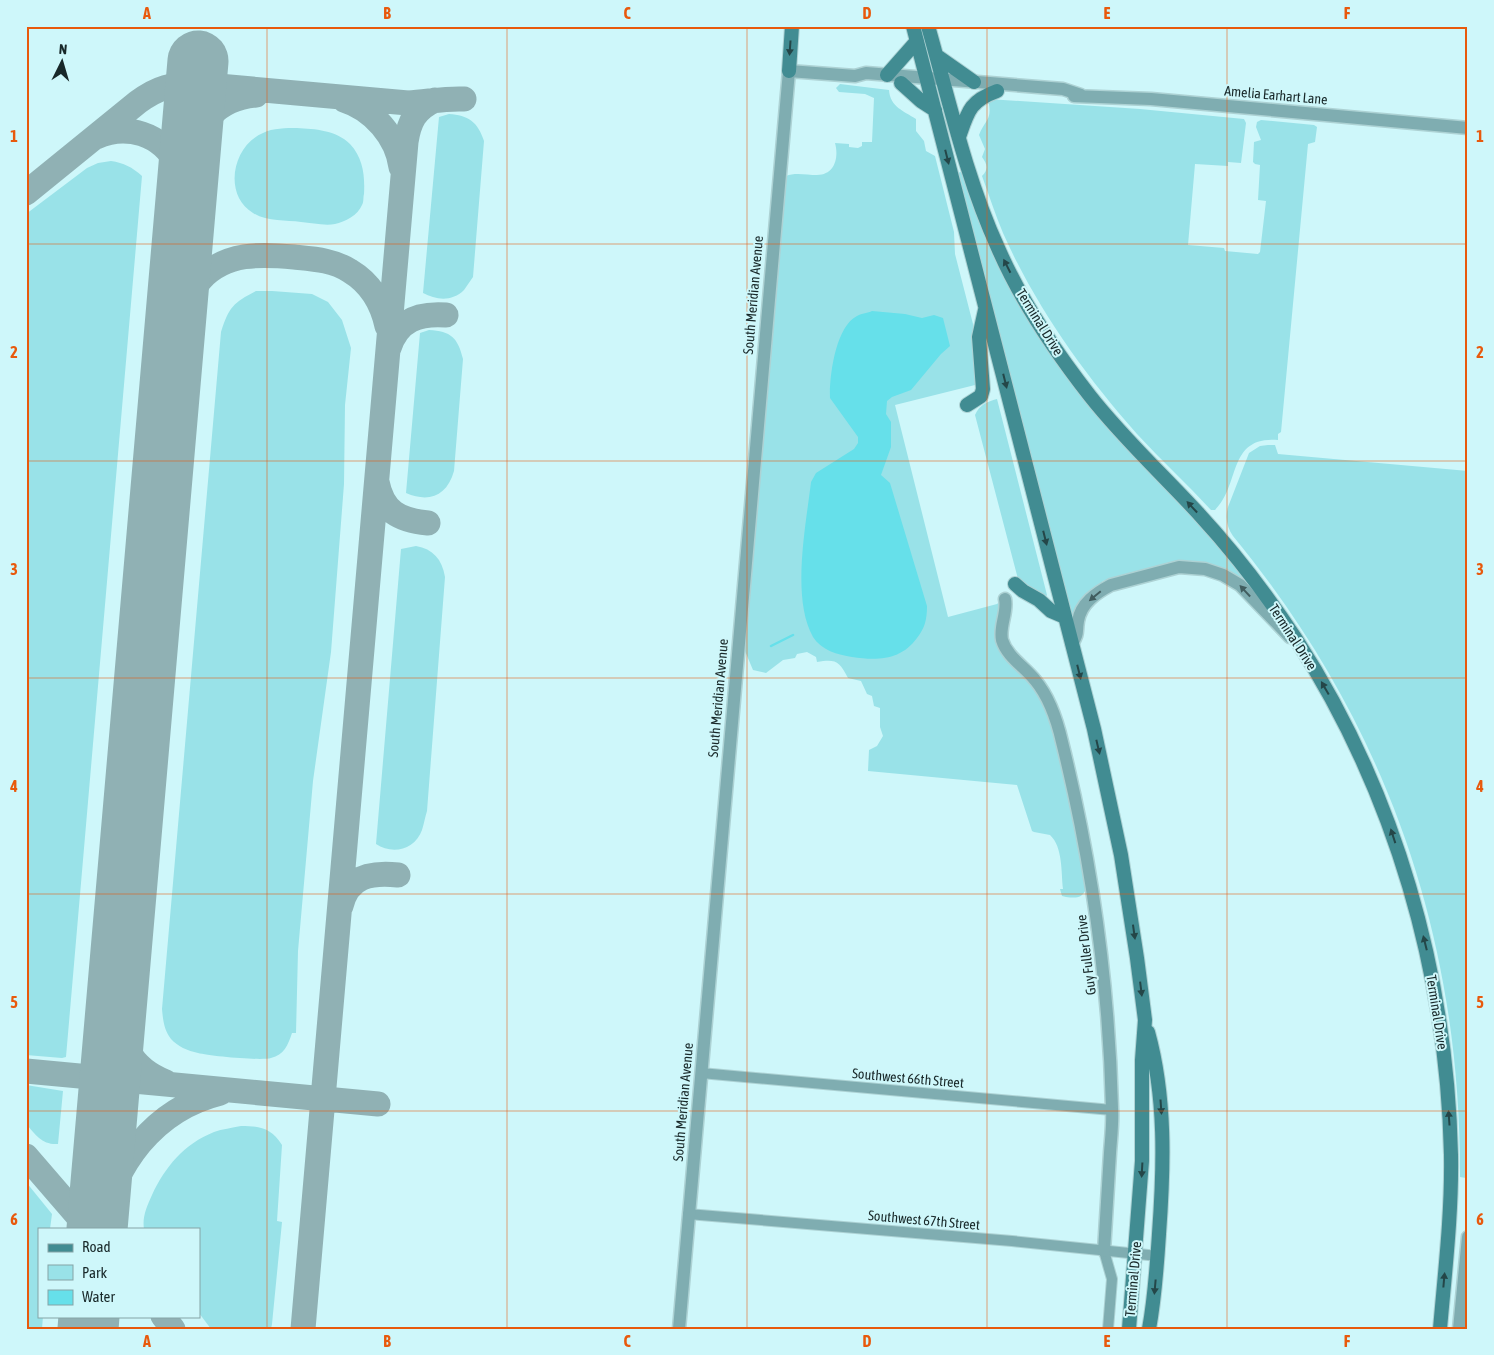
<svg xmlns="http://www.w3.org/2000/svg" width="1494" height="1355" font-family="'Asap Condensed',sans-serif">
	<rect width="100%" height="100%" fill="#cef7fa"/>
	<path fill="#99e2e8" d="M840 84 889 90C890 107 904 111 916 119V131L924 141 926 151 935 156 954 232 955 254 973 324 979 384 895 405 948 617 997 604 1000 601 997 635 1041 699 1050 720 1077 833 1086 889C1082 899 1075 898 1066 897L1062 896 1060 889H1063C1061 872 1063 847 1050 835L1034 832 1032 831 1017 785 868 771 869 750 877 746 883 736 880 727V708L874 706 872 696 867 694 861 681 848 678C839 661 836 659 817 662L816 657 807 652 797 654 795 658 783 660 766 673 753 670 745 651V640L786 176C795 172 807 175 817 175 835 175 839 157 835 143L849 144V147L858 148 862 146V142H872L874 98 865 94 839 92 836 88Z
		M988 99 1140 109 1244 119 1246 123 1241 163 1228 162V166L1195 164 1188 245 1224 248 1225 251 1258 254 1260 252 1266 201 1258 200 1260 165 1255 164 1253 162 1254 142 1261 140 1256 127 1257 122 1261 120 1314 125 1317 127 1315 142 1308 144 1281 432 1278 434V440C1227 436 1241 484 1215 510H1211C1187 484 1161 460 1137 434 1083 373 1036 307 1003 233 995 214 989 195 982 176 989 169 987 164 982 157L985 149 979 135C985 119 993 121 988 99Z
		M449 114C468 115 478 122 484 141L473 277C470 281 467 286 464 290 452 302 436 300 423 293L439 117Z
		M297 128C315 129 336 130 350 144 363 158 365 175 364 194 363 197 364 202 362 205 358 215 345 222 335 224 325 226 312 223 301 222 286 220 267 222 253 213 223 195 232 146 263 133 273 128 286 128 297 128Z
		M111 161C124 163 132 167 142 176L66 1057 62 1058 26 1055V214L87 168 98 163Z
		M961 172 967 180 1018 300 1244 578 1241 580 1217 566 1204 562 1191 561 1172 562 1103 581 1085 597 1076 612 1071 613 956 173Z
		M256 291H272L312 294 328 302 342 320 351 348 345 405 344 484 331 652 313 781 298 951 296 1033H292C288 1045 284 1055 271 1058 262 1061 209 1056 198 1053 188 1051 177 1046 171 1039 164 1030 163 1020 162 1009L221 332C229 307 233 303 256 291Z
		M429 330C451 331 458 338 463 359L454 471C447 496 429 503 406 493L420 333Z
		M997 399 1047 595 1045 598 1018 579 975 415C980 404 987 402 997 399Z
		M1268 445H1275L1278 454 1468 471V1157L1466 1178 1460 1177C1461 937 1386 722 1233 536 1227 527 1225 518 1228 507L1249 453 1260 446Z
		M416 546C433 549 442 559 445 577L427 811C425 817 424 824 422 830 415 850 392 855 376 844L401 549Z
		M26 1085 63 1091 58 1144C42 1145 36 1135 26 1124Z
		M241 1126C260 1126 271 1128 282 1145L277 1221 282 1222 272 1324 271 1329H211L199 1313V1229H144C142 1217 147 1206 152 1195 165 1167 184 1144 214 1132 222 1129 232 1128 241 1126Z
		M26 1182 52 1214 50 1229H39V1316H43L42 1329H26Z"/>
	<path fill="#66e0ea" d="M872 311 905 314 922 318 934 315 943 318 950 346 941 354 911 390 892 397 887 401 886 414 891 422V447L881 475 890 483 927 606C927 619 925 628 917 638 901 660 878 661 852 657 838 655 821 650 813 637 791 598 806 525 811 482L816 473 854 449 858 443V437L830 398C829 376 836 326 857 316 862 313 868 313 872 311Z"/>
	<g fill="none" stroke-linecap="round" stroke-linejoin="round">
		<path stroke="#66e0ea" stroke-width="2.5" d="M771 646 793 635"/>
		<path stroke="#90b1b4" stroke-width="25" d="M344 100C373 109 397 137 401 167
			M96 137C127 123 161 134 177 164 182 175 184 187 186 198
			M190 161C199 123 215 99 256 95
			M26 193 138 102C158 87 172 84 196 84L408 103C427 102 445 98 464 99
			M389 348C398 320 419 313 446 315
			M172 360C177 331 179 302 201 279 226 252 261 254 294 257 314 259 333 260 350 271 370 283 382 303 387 326
			M377 482C383 512 399 520 428 523
			M341 906C348 876 371 872 398 875
			M116 1002C122 1041 126 1066 166 1082
			M26 1071 378 1104
			M26 1156 89 1229
			M99 1229C115 1165 152 1110 220 1093
			M163 1316 173 1329
			M303 1329 406 142C409 122 415 109 435 100"/>
		<path stroke="#90b1b4" stroke-width="61" d="M97 1229 198 61
			M88 1329 89 1316"/>
		<defs>
			<path id="minor" d="M701 1073 1112 1110
				M688 1214 1012 1241 1158 1256
				M1104 1251 1112 1279 1108 1329"/>
			<path id="tertiary" d="M1074 96 1151 99 1468 128
				M1005 599C1008 612 999 626 1002 640 1007 657 1025 667 1035 680 1050 698 1057 720 1062 742 1092 862 1109 984 1112 1108 1113 1123 1111 1138 1110 1153 1108 1186 1106 1218 1104 1251
				M1072 644C1079 632 1076 633 1078 621 1081 603 1096 593 1111 585L1179 567 1205 569 1223 575 1240 585 1290 637
				M679 1329 789 71 855 76 866 73 1063 89 1081 95
				M1459 1329 1468 1237"/>
			<path id="secondary" d="M913 26 1094 729 1121 855 1137 958 1145 1020 1142 1060V1161L1129 1329
				M928 26C949 100 966 178 998 248 1021 301 1054 350 1090 396 1123 438 1162 474 1198 513 1234 552 1267 595 1296 639 1395 792 1447 973 1451 1155 1452 1213 1445 1271 1440 1329
				M937 56 974 82
				M789 71 792 26
				M887 75 917 41
				M901 83 921 101 935 110
				M959 137C968 111 970 101 997 91
				M967 405 981 396 983 389 979 337 985 310
				M1015 584 1023 591 1039 600 1051 611 1065 617
				M1148 1032C1166 1097 1164 1166 1159 1234 1157 1265 1155 1297 1149 1329"/>
		</defs>
		<use href="#minor" stroke="#add2d4" stroke-width="12"/>
		<use href="#tertiary" stroke="#add2d4" stroke-width="15"/>
		<use href="#secondary" stroke="#add2d4" stroke-width="16"/>
		<use href="#minor" stroke="#7fadb1" stroke-width="10"/>
		<use href="#tertiary" stroke="#7fadb1" stroke-width="12"/>
		<use href="#secondary" stroke="#418c92" stroke-width="14"/>
	</g>
	<defs><path id="oneway-solid" d="M-6-.8H1V-3.2L6.5 0L1 3.2V.8H-6Z" transform="scale(1.25)"/></defs>
	<g fill="#244648">
		<use href="#oneway-solid" transform="translate(790 48) rotate(94)"/>
		<use href="#oneway-solid" transform="translate(947 157) rotate(76)"/>
		<use href="#oneway-solid" transform="translate(1007 266) rotate(-117)"/>
		<use href="#oneway-solid" transform="translate(1005 381) rotate(76)"/>
		<use href="#oneway-solid" transform="translate(1192 507) rotate(-133)"/>
		<use href="#oneway-solid" transform="translate(1045 538) rotate(76)"/>
		<use href="#oneway-solid" transform="translate(1079 672) rotate(76)"/>
		<use href="#oneway-solid" transform="translate(1325 688) rotate(-120)"/>
		<use href="#oneway-solid" transform="translate(1098 747) rotate(77)"/>
		<use href="#oneway-solid" transform="translate(1393 836) rotate(-108)"/>
		<use href="#oneway-solid" transform="translate(1134 932) rotate(82)"/>
		<use href="#oneway-solid" transform="translate(1425 943) rotate(-104)"/>
		<use href="#oneway-solid" transform="translate(1141 989) rotate(83)"/>
		<use href="#oneway-solid" transform="translate(1161 1107) rotate(86)"/>
		<use href="#oneway-solid" transform="translate(1449 1118) rotate(-94)"/>
		<use href="#oneway-solid" transform="translate(1142 1170) rotate(93)"/>
		<use href="#oneway-solid" transform="translate(1444 1280) rotate(-85)"/>
		<use href="#oneway-solid" transform="translate(1155 1287) rotate(95)"/>
	</g>
	<g fill="#415d5f">
		<use href="#oneway-solid" transform="translate(1245 591) rotate(-133)"/>
		<use href="#oneway-solid" transform="translate(1095 596) rotate(140)"/>
	</g>
	<path fill="none" stroke="#e8590c" stroke-width="1" stroke-opacity="0.55" d="M267 26V1329M507 26V1329M747 26V1329M987 26V1329M1227 26V1329M26 244H1468M26 461H1468M26 678H1468M26 894H1468M26 1111H1468"/>
	<g text-anchor="middle" dominant-baseline="central" stroke-width="4" stroke-linejoin="round" paint-order="stroke">
		<g font-size="14" fill="#182829" stroke="#cef7fa">
			<text transform="translate(1276 95) rotate(5)">Amelia Earhart Lane</text>
			<text transform="translate(753 295) rotate(-85)">South Meridian Avenue</text>
			<text transform="translate(1040 322) rotate(58)">Terminal Drive</text>
			<text transform="translate(1293 637) rotate(57)">Terminal Drive</text>
			<text transform="translate(718 698) rotate(-85)">South Meridian Avenue</text>
			<text transform="translate(1086 955) rotate(-97)">Guy Fuller Drive</text>
			<text transform="translate(1437 1012) rotate(81)">Terminal Drive</text>
			<text transform="translate(908 1078) rotate(5)">Southwest 66th Street</text>
			<text transform="translate(683 1102) rotate(-85)">South Meridian Avenue</text>
			<text transform="translate(924 1220) rotate(5)">Southwest 67th Street</text>
			<text transform="translate(1133 1279) rotate(-85)">Terminal Drive</text>
		</g>
	</g>
	<rect width="1494" height="1355" fill="none" stroke="#cef7fa" stroke-width="55"/>
	<rect x="38" y="1228" width="162" height="90" fill="#cef7fa" stroke="#85a4a6"/>
	<rect x="48" y="1244" width="25" height="8" fill="#418c92" stroke="#85a4a6"/>
	<text x="82" y="1252" font-size="15" fill="#182829">Road</text>
	<rect x="48" y="1265" width="25" height="15" fill="#99e2e8" stroke="#85a4a6"/>
	<text x="82" y="1278" font-size="15" fill="#182829">Park</text>
	<rect x="48" y="1290" width="25" height="15" fill="#66e0ea" stroke="#85a4a6"/>
	<text x="82" y="1302" font-size="15" fill="#182829">Water</text>
	<g transform="translate(62 62) rotate(5)" stroke="#cef7fa" stroke-width="4" paint-order="stroke">
	<path d="M0-4L9 19L0 12L-9 19Z" fill="#182829"/>
	<text y="-8" font-size="14" font-weight="bold" text-anchor="middle" fill="#182829">N</text>
	</g>
	<rect x="28" y="28" width="1438" height="1300" fill="none" stroke="#e8590c" stroke-width="2"/>
	<g font-size="16" text-anchor="middle" font-weight="bold" fill="#e8590c">
		<text x="147" y="19">A</text>
		<text x="387" y="19">B</text>
		<text x="627" y="19">C</text>
		<text x="867" y="19">D</text>
		<text x="1107" y="19">E</text>
		<text x="1347" y="19">F</text>
		<text x="14" y="142">1</text>
		<text x="1480" y="142">1</text>
		<text x="14" y="358">2</text>
		<text x="1480" y="358">2</text>
		<text x="14" y="575">3</text>
		<text x="1480" y="575">3</text>
		<text x="14" y="792">4</text>
		<text x="1480" y="792">4</text>
		<text x="14" y="1008">5</text>
		<text x="1480" y="1008">5</text>
		<text x="14" y="1225">6</text>
		<text x="1480" y="1225">6</text>
		<text x="147" y="1347">A</text>
		<text x="387" y="1347">B</text>
		<text x="627" y="1347">C</text>
		<text x="867" y="1347">D</text>
		<text x="1107" y="1347">E</text>
		<text x="1347" y="1347">F</text>
	</g>
</svg>
